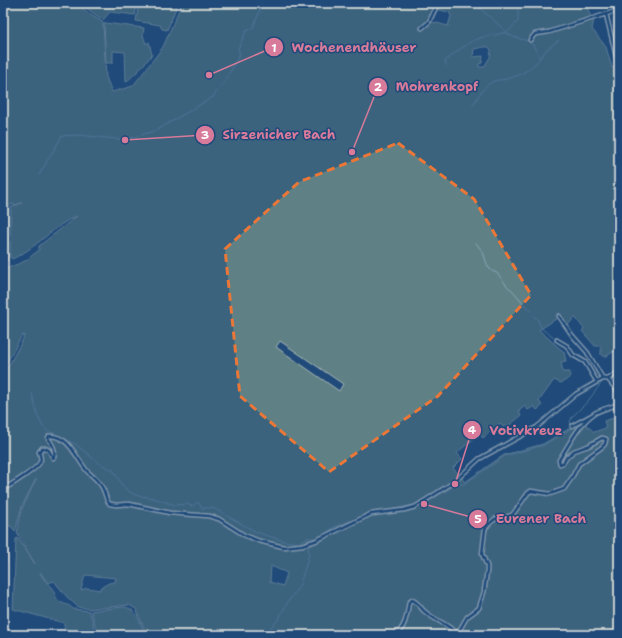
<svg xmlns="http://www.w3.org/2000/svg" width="622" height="638" font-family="'Shantell Sans',sans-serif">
	<rect width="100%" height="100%" fill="#1f4a7a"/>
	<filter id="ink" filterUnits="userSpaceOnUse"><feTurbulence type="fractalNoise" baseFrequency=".025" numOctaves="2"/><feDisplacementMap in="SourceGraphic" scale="8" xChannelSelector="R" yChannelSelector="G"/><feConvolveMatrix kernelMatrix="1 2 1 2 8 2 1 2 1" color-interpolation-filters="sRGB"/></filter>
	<g filter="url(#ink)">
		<path fill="#5e8084" stroke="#a9b8b6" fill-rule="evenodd" d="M3 3H77L92 16 101 21 103 23 106 77 112 92 133 86 163 47 182 3H596L587 7 591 17 594 19 592 29 606 47 612 68 617 67 619 75V352L616 350 605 357 601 355V346H595L582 331 584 329 575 317 568 325 559 314 556 319 539 330 564 352 566 361 561 362 563 372H570V378L561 383 554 380 539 401 542 406 537 410 534 406 528 410 525 406 519 411 521 416 507 427 505 425 503 427 500 423 483 438 479 434 457 453 462 459 453 468 465 482 504 455 543 444 582 421 594 432 606 428 604 421 619 416V635H147L136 609 129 605 90 609 78 607 67 597 54 581 48 583 40 572C44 582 49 583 53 590 56 595 55 599 62 603 67 605 70 605 73 609L89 611 93 622 95 635 67 629 64 627V623L13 609 16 539 17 538 19 540 35 564 17 533 22 509 36 479 22 506 15 532 11 526H8L7 563 3 562V490L14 484 3 488V406L5 414 6 413 3 400V376L23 339 24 335 21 337 3 370V270L25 261 39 250V246L77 216C54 225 36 249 12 259L10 257 11 207 22 203 15 205 11 204 9 207 8 260 3 263V68L4 61H9C0 48 3 20 3 3ZM434 9 449 12 451 16 448 26 429 21ZM484 47H489L491 50 490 57 484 67H479V64L482 63 483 56 473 57 474 49ZM280 341 343 384 339 391 276 347ZM271 566 287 573 283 586 270 582ZM85 575 116 578 115 582 109 583 100 588V590L87 588 81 590Z
			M79 3H137L135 15 110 12 103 20Z
			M139 3H178L167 30 162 29 160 25 136 21Z
			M105 23 144 28 143 35 146 44 149 42 152 55 138 71 126 82 125 52 113 51V63H106L104 24Z
			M123 607C137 607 141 625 145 635H98L91 611Z"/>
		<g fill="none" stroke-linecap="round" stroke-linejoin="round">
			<path stroke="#87a8b9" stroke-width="1" d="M475 3 484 12 507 32
				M518 6V21L507 33C511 37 522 39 528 41
				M529 42 533 45 540 58 546 50 559 40
				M446 65 445 61C456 52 469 41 483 37 487 36 491 36 495 35 500 34 503 32 507 33
				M473 105C478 97 484 85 494 81 497 80 502 80 506 79 520 76 532 69 540 58
				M39 175 62 136 79 135 125 140 157 130 213 97 225 81 240 54 238 49 246 31 253 28 260 10 262 3
				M476 243 483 252 487 264
				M487 265 492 271 497 273 508 287 513 291 530 311
				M534 316 538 320 542 329 557 339
				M32 394 38 417 43 427 48 431 75 444 100 464
				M102 465 113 470 124 488 135 495 153 498 175 505 187 504 192 506 198 502 202 508H213L256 532 284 541 298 543
				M431 500 457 484H464L505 456 544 445 570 429 572 426 570 422 572 417 588 401 602 382
				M422 504H424L430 501
				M352 521 377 511H384L419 504
				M300 542 307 538H316L322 536 334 527 350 521
				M268 630 278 620 289 600 299 587 309 555 308 546
				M266 635 267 632"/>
			<defs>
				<path id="minor" d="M614 3 617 11
					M606 14 616 56
					M422 28 429 22 438 3
					M530 40 535 34 549 32 619 10
					M559 316 572 335 587 352 603 379
					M557 340 567 346 573 355 585 362 597 382
					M608 379 619 393
					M572 426 592 415
					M3 489C10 486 38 468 40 462 42 459 40 455 39 452L42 448C49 447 50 453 53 458L54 457C56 450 52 444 48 438L49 436C69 435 76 458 87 471 92 476 98 480 102 487 106 493 105 500 110 504L116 505 129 504 170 513 209 516 219 519 244 535 259 541 284 547 302 545 315 541 371 514 404 510 415 507 454 482 479 459 537 427 576 394 597 382 603 379H608L619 372
					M394 635C406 629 407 614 409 602L412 600C418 602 420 607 424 611 434 620 446 623 455 632L459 631 467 617 479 608 484 592 487 571V566L482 554 485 529 489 524 495 519 510 516 513 514 528 493 531 491 550 494 564 489 571 479 579 464 602 447 605 444 606 439 602 438 588 446 574 451 567 457 563 463 560 464 559 460C569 445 579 423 595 413 602 409 611 407 619 404"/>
			</defs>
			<use href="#minor" stroke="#f4f1e8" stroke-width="5.5"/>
			<use href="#minor" stroke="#1f4a7a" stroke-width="2.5"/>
		</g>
	</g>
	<path d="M0 0H622V638H0ZM398 143 474 199 531 295 438 396 329 472 240 396 225 249 299 182Z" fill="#1f4a7a" fill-opacity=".55" fill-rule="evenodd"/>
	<path fill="none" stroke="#ea7738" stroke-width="3" stroke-dasharray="8 5" stroke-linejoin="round" d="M398 143 474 199 531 295 438 396 329 472 240 396 225 249 299 182Z"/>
	<path fill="none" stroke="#d87a9a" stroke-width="1.5" d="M209 75L274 47M352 152L378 87M125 140L205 135M455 484L472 430M424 504L478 519"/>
	<g fill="#d87a9a" stroke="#1f4a7a" stroke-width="1.5">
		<circle cx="209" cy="75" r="4"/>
		<circle cx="352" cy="152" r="4"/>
		<circle cx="125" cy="140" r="4"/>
		<circle cx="455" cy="484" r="4"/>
		<circle cx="424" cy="504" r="4"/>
		<circle cx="274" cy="47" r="10"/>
		<circle cx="378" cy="87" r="10"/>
		<circle cx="205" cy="135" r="10"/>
		<circle cx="472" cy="430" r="10"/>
		<circle cx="478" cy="519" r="10"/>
	</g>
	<g font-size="12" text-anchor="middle" font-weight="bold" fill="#fff">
		<text x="274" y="52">1</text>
		<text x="378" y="91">2</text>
		<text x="205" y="139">3</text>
		<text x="472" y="434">4</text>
		<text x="478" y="523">5</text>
	</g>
	<g font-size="13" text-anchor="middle" font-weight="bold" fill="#d87a9a" stroke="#1f4a7a" stroke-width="3" stroke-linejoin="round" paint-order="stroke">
		<text x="354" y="52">Wochenendhäuser</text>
		<text x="437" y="91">Mohrenkopf</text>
		<text x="279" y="139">Sirzenicher Bach</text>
		<text x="526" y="435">Votivkreuz</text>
		<text x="541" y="523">Eurener Bach</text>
	</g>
	<rect width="622" height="638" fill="none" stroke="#1f4a7a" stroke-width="16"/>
	<rect x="8" y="8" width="606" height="622" fill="none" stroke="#f4f1e8" stroke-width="1.5" filter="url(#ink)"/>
</svg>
